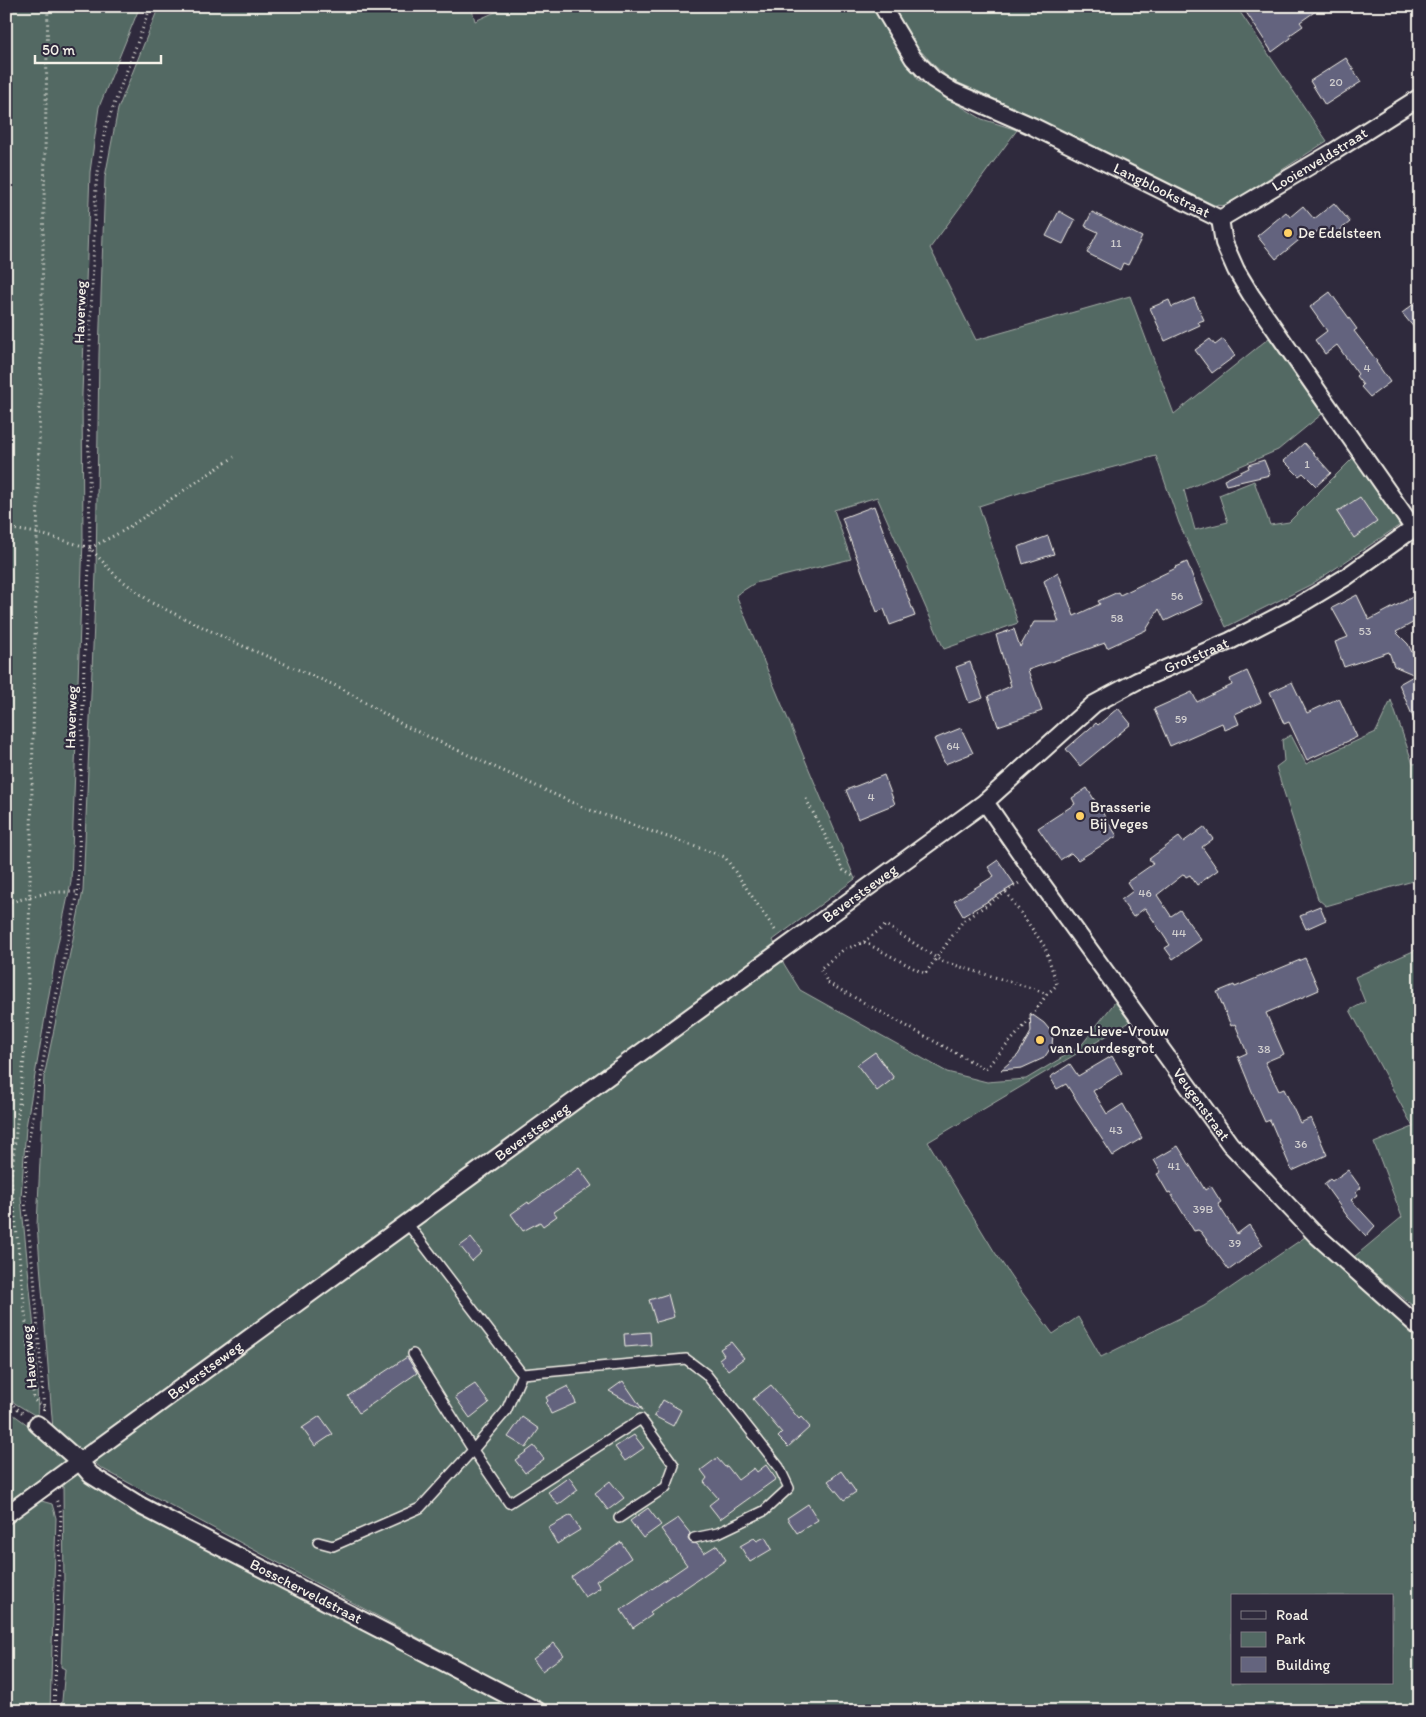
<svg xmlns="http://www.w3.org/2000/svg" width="1426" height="1717" font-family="Itim,sans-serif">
	<rect width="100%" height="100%" fill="#2f2a3d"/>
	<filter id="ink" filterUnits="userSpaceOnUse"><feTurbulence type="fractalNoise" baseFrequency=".02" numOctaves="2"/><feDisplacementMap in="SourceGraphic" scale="10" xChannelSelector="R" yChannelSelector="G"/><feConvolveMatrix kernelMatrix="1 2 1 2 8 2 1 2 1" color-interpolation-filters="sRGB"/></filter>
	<g filter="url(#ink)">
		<path fill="#536964" stroke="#a4ada6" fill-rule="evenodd" d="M6 6H140L99 107 90 172 82 394 83 539 71 882 57 948 26 1127 21 1198 36 1349 38 1417 16 1404 6 1396Z
			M159 6H471L475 21 509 6H875L901 53 919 81 982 119 1017 130 930 248 976 340 1130 296 1174 414 1269 338 1322 414 1278 450 1184 490 1195 530 1228 522 1219 495 1254 481 1270 525 1289 522 1355 456 1400 525 1312 584 1226 627 1179 523 1156 456 1041 486 979 506 1018 623 944 649 877 497 834 510 851 559 755 583 736 595 855 879 773 940 784 964 800 990 947 1072 987 1082 1026 1079 1080 1047 1115 1002 1130 1022 928 1142 994 1251 1021 1291 1053 1334 1078 1317 1101 1357 1204 1306 1308 1235 1420 1342V1711H1265L1261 1707 1258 1711H555L101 1468 53 1430 37 1225 44 1077 83 891 96 573 99 354 105 177 118 109ZM1232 1596H1392V1683H1232Z
			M892 6H1236L1327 141 1226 206 1214 205 1044 121 950 79 936 67 914 44Z
			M1391 700 1413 764 1420 763V879L1326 906 1318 899 1276 767 1284 761 1282 740 1291 735 1306 764 1376 732Z
			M1420 948V1312L1354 1257 1402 1217 1374 1143 1413 1127 1350 1010 1365 1002 1355 977Z
			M6 1405 10 1412 32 1428 67 1460 66 1464 6 1507Z
			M78 1474 84 1475 153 1520 518 1711H61L65 1669 61 1667 64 1588 63 1487 68 1479Z
			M38 1500 52 1504 56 1518 50 1711H6V1523Z"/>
		<path fill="#64647e" stroke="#f4f1e8" d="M1242 6H1323L1300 22 1303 26 1290 35 1291 38 1272 52Z
			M1346 58 1361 82 1325 105 1310 81Z
			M1334 203 1350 222 1328 240 1319 230 1308 239 1304 236 1276 259 1257 236 1286 212 1290 217 1303 206 1314 219Z
			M1059 211 1075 220 1063 244 1046 236Z
			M1092 212 1142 237 1128 265 1123 263 1120 270 1087 253 1098 232 1085 226Z
			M1330 292 1357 329 1354 331 1377 361 1376 362 1390 382 1370 397 1361 387 1363 385 1356 376 1358 374 1337 345 1325 354 1315 340 1327 331 1310 307Z
			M1194 298 1204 320 1198 322 1200 325 1165 341 1150 308 1169 300 1172 307Z
			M1420 299V335L1402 313Z
			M1210 339 1215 345 1223 339 1235 356 1212 373 1195 350Z
			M1304 443 1331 473 1316 486 1303 473 1299 476 1284 461Z
			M1264 460 1270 475 1226 485 1224 480 1249 468 1248 465Z
			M1360 497 1377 522 1354 538 1337 512Z
			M874 506 915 616 890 625 884 609 877 612 842 518Z
			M1048 536 1054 554 1023 564 1018 547Z
			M1187 562 1203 603 1165 621 1159 609 1146 630 1107 648 1105 643 1028 670 1042 711 998 726 988 696 1011 686 996 635 1014 629 1020 647 1034 622H1059L1044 581 1058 572 1074 616 1100 604 1098 601 1118 592 1120 595 1176 568 1175 567Z
			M1420 593V619L1396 632 1408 644 1420 669V734L1399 684 1415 675 1394 666 1389 652 1344 667 1335 642 1348 637 1332 608 1357 595 1369 620Z
			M970 662 983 698 969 703 956 667Z
			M1247 671 1261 702 1235 714 1239 724 1225 730 1222 723 1170 746 1154 709 1192 692 1197 702 1232 685 1230 679Z
			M1292 682 1307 713 1339 698 1357 737 1307 760 1289 722 1284 724 1270 692Z
			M1118 708 1131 724 1080 766 1066 749 1096 723 1098 725Z
			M961 728 973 753 945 764 934 739Z
			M884 775 895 804 858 819 846 790Z
			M1087 788 1117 836 1078 860 1071 853 1060 860 1038 828 1075 804 1072 798Z
			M1204 827 1213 839 1202 847 1218 870 1197 885 1190 875 1186 877 1184 874 1157 895 1171 916 1180 910 1201 940 1173 959 1165 948 1170 945 1145 908 1133 917 1121 900 1133 891 1127 882 1153 864 1149 859 1179 837 1183 842Z
			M998 860 1015 885 963 916 954 901 994 876 988 867Z
			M1320 906 1326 920 1306 929 1300 916 1305 914V912Z
			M1305 958 1319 990 1266 1013 1284 1054 1265 1062 1279 1091 1284 1089 1300 1123 1311 1118 1327 1155 1292 1171 1270 1120 1265 1122 1260 1111 1238 1057 1247 1053 1235 1024 1231 1026 1217 992 1234 985 1235 987Z
			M1030 1013 1044 1023 1053 1034 1052 1046 1044 1058 1022 1068 1001 1070 1018 1055 1031 1032Z
			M875 1052 894 1078 877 1091 857 1065Z
			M1112 1056 1122 1073 1093 1091 1107 1114 1123 1104 1142 1138 1113 1156 1066 1084 1057 1089 1050 1077 1070 1064 1078 1076Z
			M1178 1146 1205 1190 1211 1186 1221 1202 1218 1204 1237 1234 1249 1225 1263 1245 1229 1270 1201 1232 1198 1230 1194 1231 1170 1192 1168 1193 1157 1174 1161 1172 1154 1160Z
			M579 1168 592 1186 554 1212 557 1216 543 1226 540 1222 523 1231 511 1214 528 1202 529 1204Z
			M1348 1170 1361 1188 1356 1192 1358 1195 1351 1200 1375 1226 1366 1236 1348 1217 1324 1184 1330 1179 1332 1181Z
			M471 1238 482 1252 472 1261 460 1246Z
			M668 1294 674 1317 656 1322 649 1300Z
			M650 1332 651 1345 625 1347 624 1334Z
			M731 1342 744 1358 728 1370 719 1359 724 1355 720 1349Z
			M407 1357 417 1373 359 1413 348 1396Z
			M623 1381 643 1410 609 1391Z
			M475 1384 489 1403 470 1418 455 1397Z
			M771 1385 799 1419 801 1417 810 1427 788 1447 778 1437 782 1433 753 1399Z
			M568 1386 576 1403 551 1414 546 1403 548 1401 546 1397Z
			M663 1400 681 1410 673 1426 654 1416Z
			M320 1416 333 1434 315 1446 302 1428Z
			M522 1417 539 1429 526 1448 508 1437Z
			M634 1435 644 1448 625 1461 615 1447Z
			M534 1446 544 1459 525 1473 515 1460Z
			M717 1458 725 1467 727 1466 738 1480 754 1468 757 1472 766 1465 776 1479 720 1519 709 1505 718 1498 704 1482 707 1478 701 1470Z
			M841 1471 856 1492 844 1500 828 1481Z
			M569 1477 578 1490 558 1505 548 1492Z
			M610 1481 624 1498 608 1510 595 1493Z
			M808 1504 818 1520 797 1533 787 1518Z
			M648 1508 661 1525 643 1538 630 1521Z
			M571 1515 580 1530 557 1544 548 1528Z
			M678 1518 690 1533 688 1539 690 1542 697 1544 704 1553 717 1545 726 1560 650 1612 652 1615 633 1628 621 1610 687 1565 661 1529Z
			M765 1537 772 1549 750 1562 740 1546 754 1538 757 1541Z
			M621 1542 631 1558 596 1581 600 1588 585 1597 571 1577Z
			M554 1643 564 1655 542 1671 533 1659Z"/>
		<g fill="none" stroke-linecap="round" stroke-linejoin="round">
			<defs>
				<path id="service" d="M407 1223 522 1374 506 1411 473 1450 509 1503 641 1419 674 1465 666 1487 619 1518
					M522 1374 686 1359 706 1374 779 1467 789 1488 764 1511 718 1533 694 1538
					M318 1542 333 1546 420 1508 473 1450 413 1354"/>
				<g id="minor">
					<path id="s1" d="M882 6 913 58 933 79 952 91 1032 126 1220 219"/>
					<path d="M1220 219 1224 243 1236 270 1251 295 1414 529"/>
					<path id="s2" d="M1220 219 1333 152 1420 97"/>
					<path id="s3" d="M985 802 1034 873 1230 1144 1315 1234 1420 1328"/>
					<path id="s4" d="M37 1424 79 1461 91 1475 141 1506 538 1711"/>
					<path id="s5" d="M6 1515 985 802 1094 704 1137 681 1230 641 1296 607 1346 577 1420 524"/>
				</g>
			</defs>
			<use href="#service" stroke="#f4f1e8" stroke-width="12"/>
			<use href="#minor" stroke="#f4f1e8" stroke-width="20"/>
			<path stroke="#f4f1e8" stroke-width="3" stroke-dasharray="1 4" stroke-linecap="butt" d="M6 528 37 533 90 548 116 576 152 603 236 643 341 688 403 725 584 808 725 857 777 933
				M90 548 123 531 234 457
				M806 799 843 870 856 878
				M1006 892 1045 947 1057 985 1047 994
				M6 903 51 892H78
				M864 942 886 925 935 957 941 961 1031 988 1047 994 1027 1023 985 1069 828 983 820 969 843 950 864 942 925 974 963 921 1022 881
				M6 1399 25 1415
				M44 1407 34 1400 11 1178 27 1030 48 6
				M44 1410 34 1277 25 1202 27 1149 48 1035 78 892 84 664 90 548 88 393 96 185 105 129 151 6
				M54 1711 61 1513 56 1499"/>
			<use href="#service" stroke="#2f2a3d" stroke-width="9"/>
			<use href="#minor" stroke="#2f2a3d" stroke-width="16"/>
		</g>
	</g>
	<g fill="#ffd166" stroke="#2f2a3d" stroke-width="2">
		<circle cx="1288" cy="233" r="5"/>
		<circle cx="1080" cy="816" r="5"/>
		<circle cx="1040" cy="1040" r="5"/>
	</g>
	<g text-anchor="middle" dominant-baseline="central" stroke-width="4.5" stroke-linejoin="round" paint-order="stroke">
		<g font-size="12" fill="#d0cece">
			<text x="1336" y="82">20</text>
			<text x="1116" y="243">11</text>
			<text x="1367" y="368">4</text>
			<text x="1307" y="464">1</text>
			<text x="1177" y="596">56</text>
			<text x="1117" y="618">58</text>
			<text x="1365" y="631">53</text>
			<text x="1181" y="719">59</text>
			<text x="953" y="746">64</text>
			<text x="871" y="797">4</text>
			<text x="1145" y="893">46</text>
			<text x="1179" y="933">44</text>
			<text x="1264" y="1049">38</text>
			<text x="1116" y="1130">43</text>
			<text x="1301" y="1144">36</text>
			<text x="1174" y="1166">41</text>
			<text x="1203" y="1209">39B</text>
			<text x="1235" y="1243">39</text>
		</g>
		<g font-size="15" fill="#f4f1e8" stroke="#2f2a3d">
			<text stroke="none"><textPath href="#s2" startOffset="116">Looienveldstraat</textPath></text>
			<text stroke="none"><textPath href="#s1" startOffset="344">Langblookstraat</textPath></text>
			<text transform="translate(80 312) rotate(-88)">Haverweg</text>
			<text stroke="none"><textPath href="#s5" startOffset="1471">Grotstraat</textPath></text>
			<text transform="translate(71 717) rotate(-88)">Haverweg</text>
			<text stroke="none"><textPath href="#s5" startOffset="1056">Beverstseweg</textPath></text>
			<text stroke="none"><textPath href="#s3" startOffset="372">Veugenstraat</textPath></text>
			<text stroke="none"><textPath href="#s5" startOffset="651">Beverstseweg</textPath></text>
			<text transform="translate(29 1357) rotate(-95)">Haverweg</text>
			<text stroke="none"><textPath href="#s5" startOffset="246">Beverstseweg</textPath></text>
			<text stroke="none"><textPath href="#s4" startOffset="319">Bosscherveldstraat</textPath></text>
		</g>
		<g font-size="15" fill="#f4f1e8" stroke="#2f2a3d" text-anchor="start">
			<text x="1298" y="233">De Edelsteen</text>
			<text x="1090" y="807">Brasserie<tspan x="1090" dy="17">Bij Veges</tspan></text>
			<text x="1050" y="1031">Onze-Lieve-Vrouw<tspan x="1050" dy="17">van Lourdesgrot</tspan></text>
		</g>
	</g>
	<rect width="1426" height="1717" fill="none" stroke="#2f2a3d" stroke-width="25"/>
	<rect x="12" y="12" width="1401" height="1692" fill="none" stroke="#f4f1e8" stroke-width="2" filter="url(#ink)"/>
	<rect x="1231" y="1594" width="162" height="90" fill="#2f2a3d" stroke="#7e7a81"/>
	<rect x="1241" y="1611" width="25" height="8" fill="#2f2a3d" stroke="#7e7a81"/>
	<text x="1276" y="1620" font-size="15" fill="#f4f1e8">Road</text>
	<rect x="1241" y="1632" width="25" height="15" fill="#536964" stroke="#7e7a81"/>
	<text x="1276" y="1644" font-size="15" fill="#f4f1e8">Park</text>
	<rect x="1241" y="1657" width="25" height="15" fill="#64647e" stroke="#7e7a81"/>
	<text x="1276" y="1670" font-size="15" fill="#f4f1e8">Building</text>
	<path d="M35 55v8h126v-8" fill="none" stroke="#f4f1e8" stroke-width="2.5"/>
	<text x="42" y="55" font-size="15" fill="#f4f1e8" stroke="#2f2a3d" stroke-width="4" paint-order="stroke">50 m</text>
</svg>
